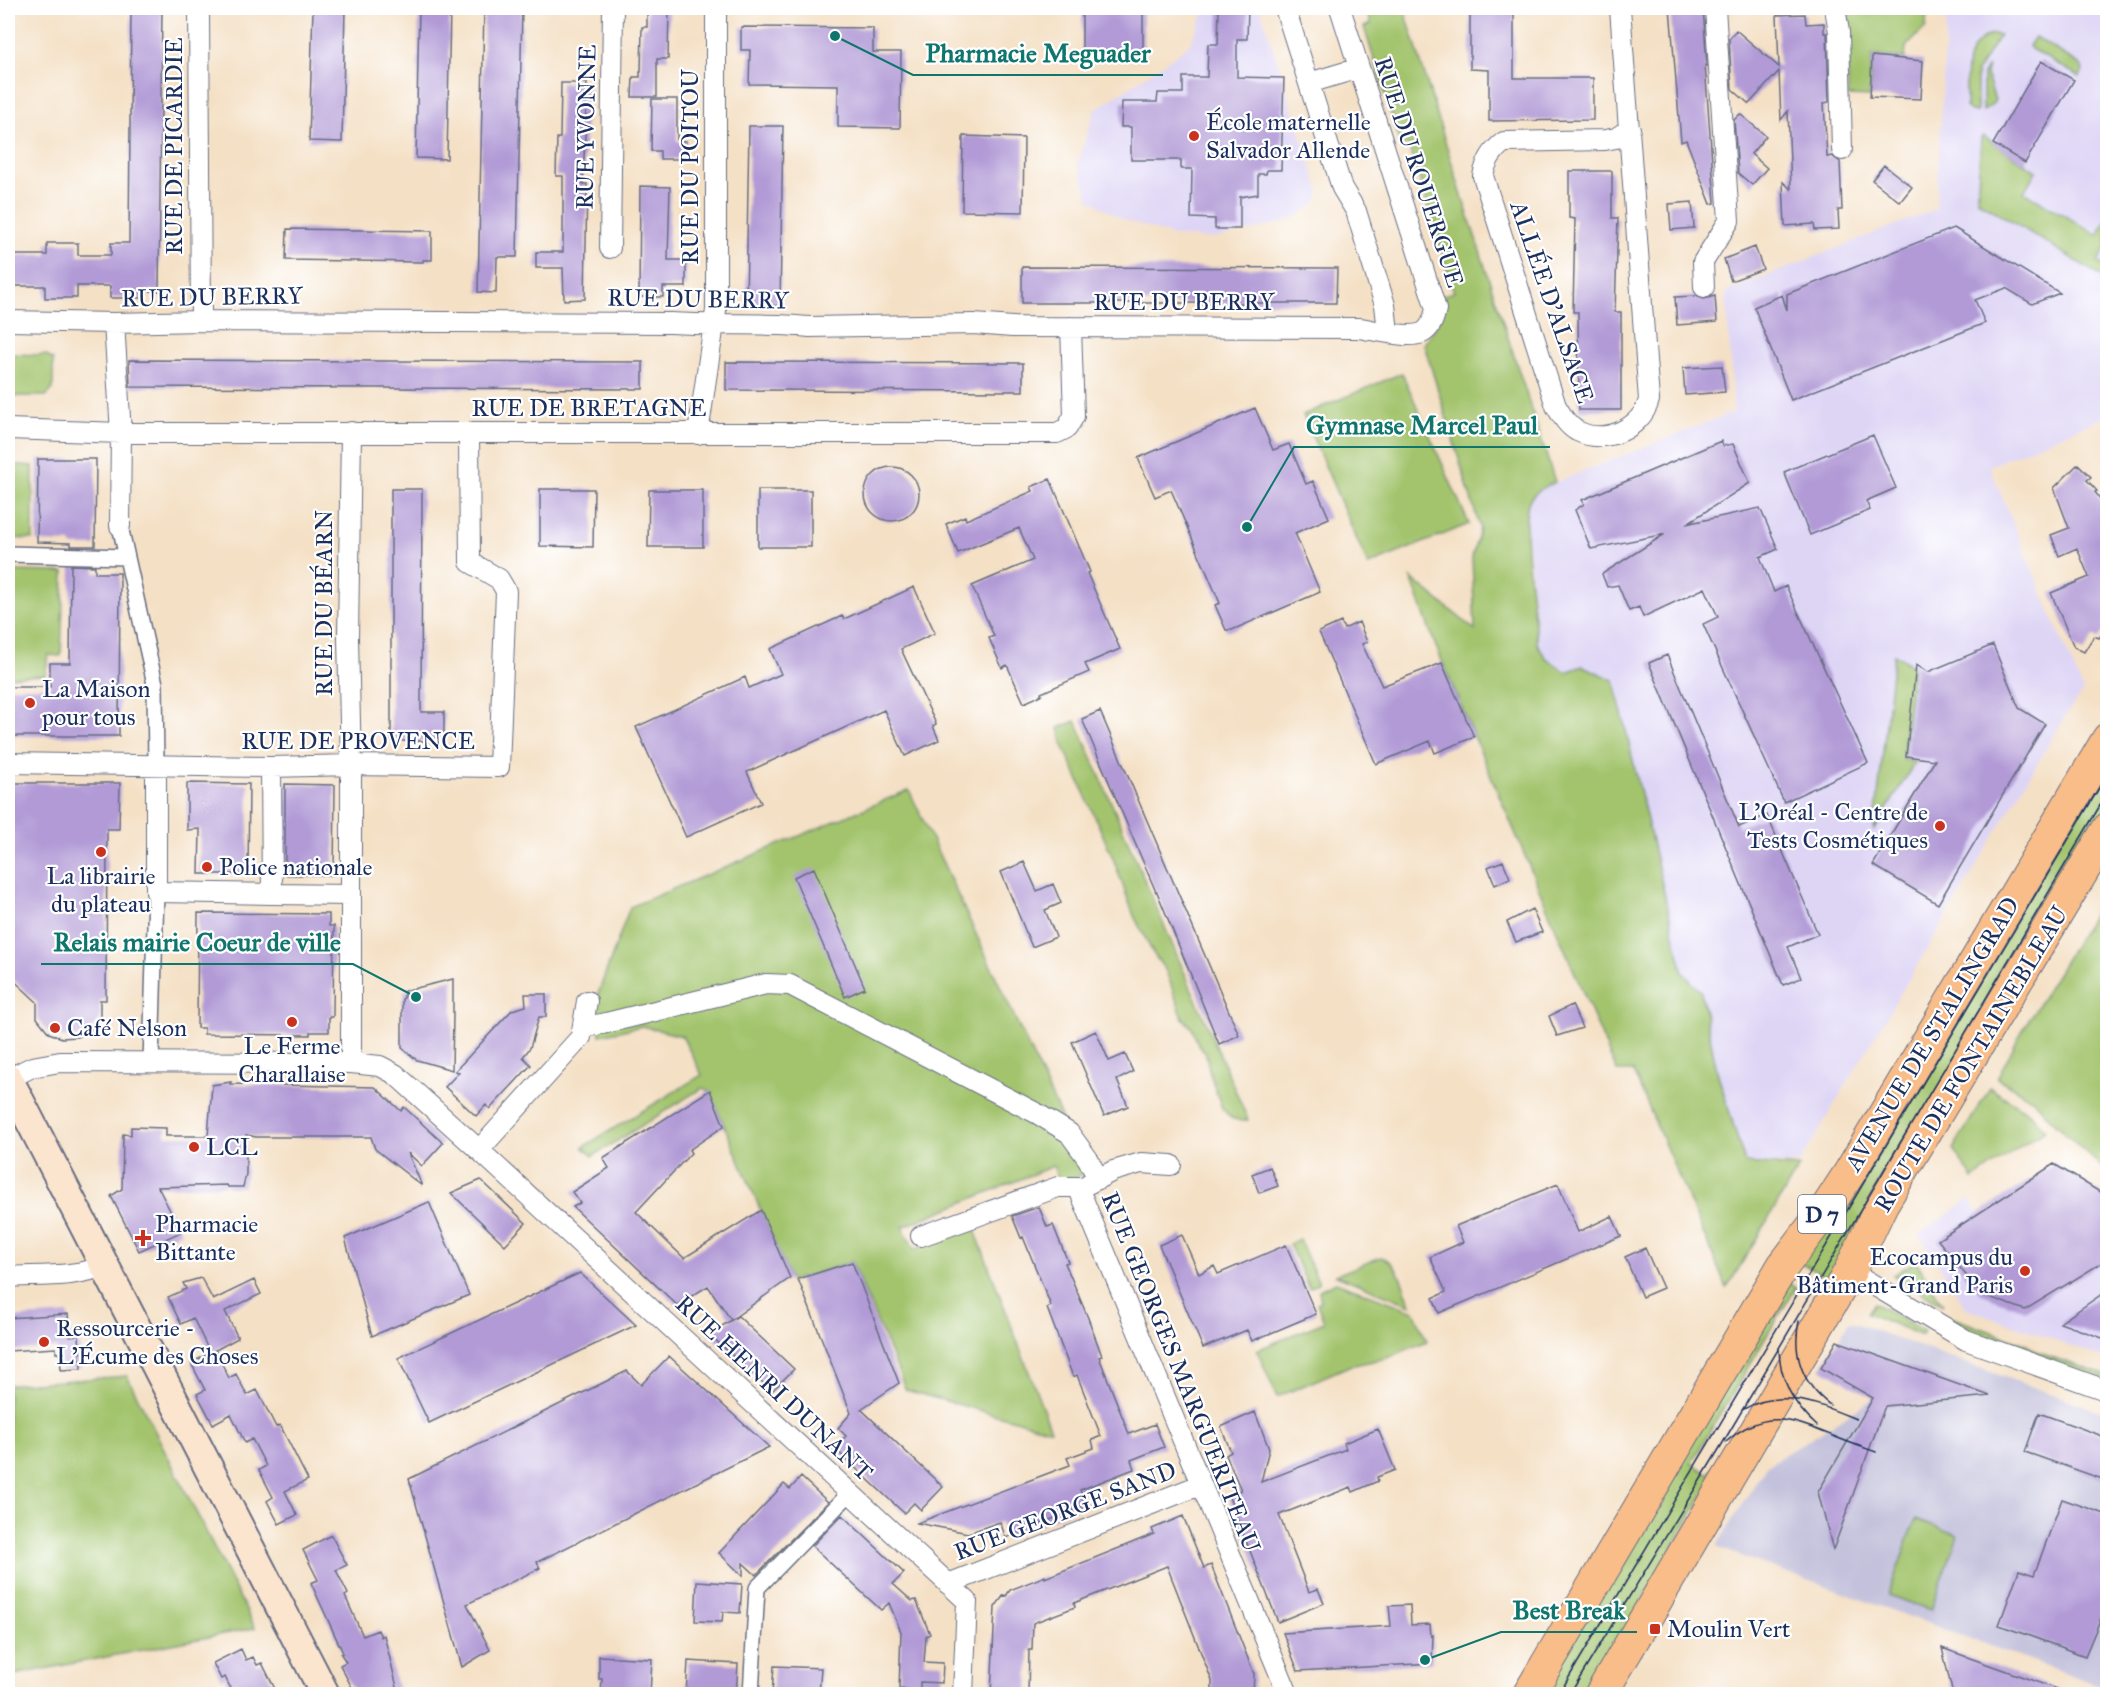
<svg xmlns="http://www.w3.org/2000/svg" width="2115" height="1702" font-family="'IM FELL Great Primer',serif">
	<rect width="100%" height="100%" fill="#fff"/>
	<filter id="ink" filterUnits="userSpaceOnUse"><feTurbulence type="fractalNoise" baseFrequency=".0167" numOctaves="2"/><feDisplacementMap in="SourceGraphic" scale="12" xChannelSelector="R" yChannelSelector="G"/><feConvolveMatrix kernelMatrix="1 2 1 2 8 2 1 2 1" color-interpolation-filters="sRGB"/></filter>
	<filter id="wash" filterUnits="userSpaceOnUse"><feTurbulence type="fractalNoise" baseFrequency=".008" numOctaves="4" result="noise"/><feDisplacementMap in="SourceGraphic" scale="24" xChannelSelector="R" yChannelSelector="G"/><feGaussianBlur stdDeviation="1.35" result="paint"/><feColorMatrix in="noise" values="0 0 0 0 0 0 0 0 0 0 0 0 0 0 0 0 0 1.4 0 .05"/><feComposite in="paint" operator="in"/></filter>
	<g filter="url(#wash)">
		<rect width="100%" height="100%" fill="#f4e0c5"/>
		<path fill="#ded5f5" d="M1206 8H1260L1320 193 1315 204 1292 219 1259 229 1213 239 1173 236 1122 219 1089 199 1078 162 1095 110 1158 68 1190 44Z
			M1947 8H2107V416L1989 466 2083 690 2063 720 1799 1164 1745 1163 1717 1071 1702 995 1683 973 1566 672 1545 657 1537 642 1526 523 1528 502 1534 493 1556 482 1734 412 1726 292 1936 209Z
			M2107 1198V1359L1966 1308 1919 1234 1970 1199 1980 1214Z"/>
		<path fill="#c3c1db" d="M1849 1321 2107 1414V1688L1716 1547 1766 1466 1875 1398 1825 1367Z"/>
		<path fill="#a3c46d" stroke="#5f7a66" stroke-width="1.5" d="M1366 8H1404L1462 196 1555 482C1546 487 1534 491 1529 501 1520 521 1534 616 1537 643L1545 657 1566 672 1583 666 1614 680 1683 973 1701 992 1717 1071 1745 1163 1799 1167 1727 1288 1633 1071H1617L1611 1058 1434 642 1411 578 1475 630 1472 557 1480 528 1424 344 1438 323 1440 296 1454 292 1409 145 1401 146 1364 27 1371 24Z
			M1849 8H1927L1926 27 1906 47 1905 58 1872 56 1870 97 1848 96Z
			M1991 35H2000L1977 71V112L1971 111 1966 107C1967 79 1960 46 1991 35Z
			M2035 37 2081 65 2083 70 2080 77 2031 49 2029 46Z
			M1988 66 1986 74 1995 100 1992 105 1983 111V74Z
			M1983 136 2036 171 2024 192 2098 235 2107 219V246L2098 262 2107 268V280L1977 200 1981 138Z
			M8 354 46 355 53 360V389L46 396H8Z
			M1402 373 1469 524 1368 565 1303 415Z
			M8 464 33 466V539L8 538Z
			M8 571 64 572 61 656 48 655 45 675 8 677Z
			M1894 654 1913 666 1903 760 1915 762 1874 831Z
			M1076 721 1248 1120 1242 1121 1231 1118 1222 1108 1210 1074 1206 1054 1198 1044 1192 1028 1183 1018 1166 971 1153 953 1134 916 1113 858 1063 745 1059 728Z
			M2107 758V809L1869 1210 1834 1282 1798 1261Z
			M909 790 1081 1160 1085 1174 1060 1181 1053 1166 902 1227 915 1250 942 1235 973 1225 1051 1430 906 1390 852 1262 791 1281 709 1090 702 1088 593 1156 583 1147 702 1075 682 1036 642 1026 600 1035 598 1017 591 1013 630 907Z
			M2107 891V1172L2052 1121 2035 1101 1997 1078 2021 1033Z
			M1990 1088 2031 1114 2045 1130 1973 1179 1953 1149Z
			M1299 1239 1319 1283 1309 1288 1289 1244Z
			M1381 1257C1399 1261 1404 1290 1411 1305L1336 1275Z
			M1916 1261 1943 1305 1893 1275Z
			M1786 1281 1796 1287 1691 1463 1709 1474 1725 1450 1734 1441 1588 1694H1541Z
			M1336 1282 1414 1311 1427 1341 1387 1358 1349 1366 1277 1397 1257 1350 1324 1322 1317 1303 1321 1301 1319 1290Z
			M1874 1303 1924 1331 1922 1336 1867 1313Z
			M1950 1317 2025 1344 2037 1352 2107 1376V1381L1971 1332 1948 1319Z
			M127 1376 255 1628 8 1676V1385Z
			M1916 1519 1958 1535 1931 1610 1888 1595Z"/>
		<g id="blocks">
			<path fill="#b19ad6" d="M131 8H162L159 291H142V298H110V286H77V298H45V286H8V255H47V243H78V255H111V243H129Z
				M313 8H345L342 142 309 141Z
				M419 8H450L447 159 416 158Z
				M484 8H522L517 257H497L496 293 478 292Z
				M647 8H669L668 59H657V97H632L633 77H640V72H641L642 27H647Z
				M1082 8H1143V55L1082 54Z
				M1470 8H1514V78H1593V120L1489 121V70L1470 69Z
				M1670 8H1703L1707 66 1705 65 1715 203 1711 204 1686 140 1681 142Z
				M1219 9H1248L1247 39H1237V77L1284 78 1281 170H1267L1266 174H1258V194L1240 197V229H1215V219L1191 218 1192 169H1181V160H1131V127H1121L1122 102H1157L1158 93H1183V77H1207L1208 44H1218Z
				M1805 14 1806 24 1824 23V33H1827L1829 102 1824 103 1827 157 1832 156 1840 162 1842 210H1838L1839 229 1815 230 1814 224 1785 226 1783 182 1791 189 1788 111 1781 120 1779 71 1749 104 1732 89 1729 39 1736 30 1779 67 1777 15Z
				M741 27 873 28V52H901L900 128 838 127V85L749 84 750 50H741Z
				M1872 56 1923 61 1921 99 1870 97Z
				M2041 61 2074 80 2025 163 1993 144Z
				M561 83H587L583 184H587L585 299 564 300 563 268H536V252H563V176H556L557 138H560Z
				M652 99H677V141H686L685 159H660V151H651Z
				M1740 114 1766 136 1751 154 1767 168 1752 185 1738 173 1734 120Z
				M749 126H783L780 306H746Z
				M963 136 1024 138 1023 212 962 211Z
				M1884 165 1912 187 1900 202 1872 180Z
				M1569 171H1612V218H1618L1615 312H1621V410H1579L1578 312H1573L1575 219 1569 218Z
				M640 186 670 187 668 260H686V287H663V297H639Z
				M1692 202 1694 228 1671 230 1669 204Z
				M1954 228 2060 293 2032 304 2006 288 1975 300 1985 323 1791 400 1754 307 1782 295 1787 310V294Z
				M287 229 432 231V260H423V262L286 260Z
				M1755 247 1763 269 1731 281 1724 259Z
				M1022 267 1337 268 1336 303H1022Z
				M1696 296 1704 299 1715 296 1717 322 1677 325 1675 297Z
				M129 360 643 362V389L130 387Z
				M726 362 1023 363V391L726 390Z
				M1722 366 1725 392 1685 395 1683 368Z
				M1255 408 1273 450 1289 444 1306 484 1313 481 1329 518 1295 533 1320 592 1232 630H1226L1215 605 1220 603 1171 490 1155 497 1138 458Z
				M1873 435 1896 488 1866 501 1870 510 1810 535 1784 472Z
				M1721 441 1723 446 1733 444 1750 483 1686 524 1760 508 1778 549 1760 557 1774 592 1786 586 1868 763 1784 802 1703 624 1718 617 1705 588 1643 617 1639 607 1629 611 1618 585 1607 587 1602 574 1665 534 1591 549 1575 510 1584 504 1582 500Z
				M38 459H96L95 546H71V543L37 542Z
				M2078 464 2091 477 2087 480 2097 491 2095 492 2108 509V618L2103 625 2105 629 2099 638 2094 636 2084 652 2074 647 2051 593 2089 577 2077 548 2059 556 2051 535 2069 528 2054 488Z
				M865 494a27 27 0 1 1 54 0a27 27 0 1 1-54 0Z
				M1050 479 1090 572 1087 573 1120 649 1085 664 1089 672 1041 693 1042 695 1024 703 1007 665 1002 668 989 638 994 636 972 586 1033 560 1019 528 958 553 946 524 965 516 966 520 1033 491 1031 487Z
				M391 489H422L421 712H444V741H391Z
				M540 489H594L593 547 540 546Z
				M649 490H703V547H648Z
				M758 490H811V547H758Z
				M71 565 95 566V573H120L119 736H8V687H50V663H70Z
				M914 587 935 633 901 649 936 724 933 726 939 740 905 756 884 710 747 772 761 803 686 837 636 727 745 677 749 688 781 674 770 649 842 616 844 619Z
				M1341 622 1344 629 1359 622 1367 642 1362 644 1382 686 1442 663 1474 737 1435 753 1430 741 1376 764 1319 632Z
				M1993 645 2019 708 2045 724 1938 904 1873 865 1935 760 1906 756 1916 665 1928 672Z
				M1667 655 1739 827 1767 815 1818 934 1788 947 1801 978 1783 985 1649 663Z
				M1100 711 1239 1035 1219 1044 1157 892H1156L1082 719Z
				M8 783H120L119 829H107L106 1000H100V1019L89 1032 78 1037 62 1038 49 1033 37 1018V1002L8 975Z
				M187 783 249 784 248 874H199L200 829 187 830Z
				M285 784 335 785 334 875H285Z
				M1503 861 1510 878 1495 885 1488 867Z
				M1024 862 1037 891 1053 884 1061 903 1045 910 1056 937 1032 947 1001 872Z
				M814 868 865 988 845 997 794 877Z
				M1532 909 1542 932 1516 942 1507 922Z
				M198 913 329 914V926H334L333 1017H329V1032H310V1035L204 1034V1028H197Z
				M453 979V1015L452 1070 417 1060 402 1048V999L404 998V991Z
				M525 994H546V1017H539L530 1048 523 1057 531 1065 490 1109 486 1105 476 1116 445 1087 459 1072 455 1071 512 1010 526 1006Z
				M1572 1005 1582 1028 1557 1036 1549 1016Z
				M1096 1031 1109 1061 1125 1054 1133 1072 1117 1080 1128 1106 1104 1116 1072 1042Z
				M231 1082 230 1084 375 1087 401 1111 404 1107 443 1143 422 1166 408 1153 422 1186 375 1149 371 1137H256L246 1135V1174L243 1187H228L227 1185 158 1187 181 1232 139 1251 111 1196 122 1189 123 1134 131 1135V1127L166 1128V1136H208L212 1085Z
				M710 1090 724 1126 689 1150 691 1153 636 1212 684 1258 761 1210 790 1278 731 1320 708 1286 677 1305 573 1207 580 1203 572 1192 609 1168 603 1158Z
				M2054 1164 2108 1197V1259L2025 1310 1981 1294 1938 1240Z
				M1270 1167 1278 1186 1259 1193 1252 1174Z
				M481 1180 526 1223 505 1245 451 1193Z
				M1558 1184 1578 1232 1612 1216 1621 1236 1439 1313 1433 1298 1446 1292 1430 1257 1463 1242 1456 1226Z
				M429 1202 469 1295 372 1336 345 1238Z
				M1039 1207 1047 1227 1053 1225 1068 1262 1065 1263 1088 1318 1102 1356 1099 1357 1129 1434 1155 1424 1164 1447 1131 1460 1134 1469 1080 1490 1086 1505 1006 1538 1000 1522 968 1533 917 1523 1070 1465 1067 1458 1094 1448 1092 1440 1101 1436 1077 1375 1073 1377 1047 1308 1051 1306 1023 1237 1021 1238 1012 1216Z
				M1182 1235 1199 1274 1214 1266 1218 1274 1286 1245 1316 1314 1252 1341 1247 1330 1203 1348 1159 1245Z
				M1645 1248 1663 1288 1642 1297 1625 1257Z
				M852 1262 899 1383 861 1409 943 1487 921 1510 914 1503 904 1513 834 1448 846 1436 838 1428 851 1413 798 1279Z
				M580 1273 636 1325 429 1423 398 1358Z
				M201 1278 213 1300 254 1280 261 1294 225 1311 238 1338 212 1352 215 1350 229 1378 236 1374 247 1395 257 1390 276 1427 280 1425 308 1480 285 1491 297 1515 279 1524 267 1501 273 1497 259 1470 266 1466 252 1439 245 1443 231 1414 213 1424 197 1394 205 1390 191 1363 210 1353 193 1318 181 1324 168 1297 186 1289 183 1283Z
				M2108 1290V1340L2060 1323Z
				M68 1314 70 1336 79 1335 81 1369 61 1370 60 1353H56V1348L8 1351V1318Z
				M738 1316 794 1369 772 1391 709 1334Z
				M1837 1341 1990 1396 1885 1406 1833 1550 1818 1492 1873 1398 1821 1368Z
				M669 1356 769 1447 537 1562 540 1568 467 1604 490 1650 462 1667 409 1479 627 1371 641 1385Z
				M1255 1412 1269 1449 1261 1482 1346 1449 1344 1443 1378 1429 1395 1470 1377 1477 1378 1481 1353 1492 1351 1487 1279 1515 1309 1592 1318 1589 1324 1603 1278 1622 1228 1495 1241 1490 1226 1455 1231 1452 1221 1427Z
				M2039 1413 2108 1438V1481L2025 1452Z
				M801 1477 828 1502 756 1575 743 1563V1576L719 1553 784 1484 790 1489Z
				M2062 1499 2108 1515V1601L2085 1656 1999 1625 2019 1570 2034 1575Z
				M842 1515 904 1573 893 1584 912 1601 916 1600 930 1634 926 1636 924 1662 943 1663 942 1683 920 1682V1690L899 1689 901 1632 889 1603 881 1610 812 1546Z
				M1183 1516 1204 1568 1211 1565 1254 1674 1253 1695H1212V1681L1167 1566 1074 1603 1075 1607 1033 1623 1032 1650H1029L1028 1695H991L995 1607 1004 1595 1006 1596 1010 1590 1045 1576V1578L1154 1534 1152 1529Z
				M331 1535 347 1565 336 1570 348 1594 345 1596 363 1636 378 1630 381 1637 384 1635 399 1695H356L340 1665 346 1662 341 1654 343 1653 311 1583 318 1580 303 1550Z
				M697 1581 742 1584 740 1613 723 1612 722 1622 695 1621Z
				M1410 1605 1411 1625 1430 1624 1431 1636 1433 1635 1432 1663 1298 1671 1283 1633 1391 1626 1389 1606Z
				M1942 1648 2065 1692V1695H1953Z
				M241 1649 246 1660 253 1657 257 1665 262 1663 278 1695H234L225 1677 221 1679 213 1663Z
				M599 1656 652 1659 650 1695H601L602 1679H599Z
				M688 1661 738 1664 736 1695H686Z
				M774 1666 821 1668 819 1695H772Z"/>
		</g>
	</g>
	<g filter="url(#ink)">
		<use href="#blocks" fill-opacity="0" stroke="#676d82" stroke-width="1.5"/>
		<g fill="none" stroke-linecap="round" stroke-linejoin="round">
			<defs>
				<path id="pedestrian" d="M120 526 155 684 156 765
					M8 554 127 557
					M151 1063 156 892
					M751 1694 757 1588 850 1493"/>
				<path id="minor" d="M199 8 201 321
					M1285 8 1342 188 1356 211 1385 305 1388 332
					M1620 8 1649 400C1641 429 1605 445 1577 431 1567 425 1562 416 1556 406L1483 176C1486 161 1492 151 1504 142L1605 140 1616 138 1630 129
					M1835 8 1839 32 1842 150
					M1309 83 1359 68
					M610 248 613 8
					M1704 287 1703 262 1729 221 1715 8
					M8 321 114 323 201 321 671 323C718 326 764 322 810 327L974 324 1012 327 1359 328C1374 330 1408 339 1422 333 1431 329 1434 318 1436 309L1340 8
					M114 323 121 433 120 526
					M8 429 121 433H1057L1067 428 1074 416 1071 327
					M351 432 348 638 351 765V1063
					M698 434 716 310V8
					M8 763 271 767 351 765 499 767 506 591 499 579 470 562 469 433
					M156 765V892L272 894
					M271 767 272 894 351 895
					M583 1027 602 1024 766 984 790 985 1038 1114 1069 1133 1088 1159 1098 1179
					M8 1079 32 1067 60 1062 351 1063 380 1066 395 1074 479 1150 581 1037 587 1001
					M479 1150 967 1601 963 1694
					M1088 1184 1113 1171 1141 1163 1171 1165
					M921 1236 1058 1187H1078L1288 1694
					M1850 1271 1966 1340 2108 1391
					M8 1277C36 1275 79 1278 104 1265
					M948 1584 1200 1485"/>
				<path id="secondary" d="M8 1078 325 1694"/>
				<path id="primary" d="M1529 1694 1783 1266 1826 1209 1850 1172 2108 739
					M1601 1694 1850 1271 1882 1204 2108 829"/>
			</defs>
			<use href="#pedestrian" stroke="#676d82" stroke-width="18"/>
			<use href="#minor" stroke="#676d82" stroke-width="22"/>
			<use href="#secondary" stroke="#676d82" stroke-width="32"/>
			<use href="#primary" stroke="#676d82" stroke-width="34"/>
			<use href="#pedestrian" stroke="#fff" stroke-width="15"/>
			<use href="#minor" stroke="#fff" stroke-width="20"/>
			<use href="#secondary" stroke="#fce5cf" stroke-width="28"/>
			<use href="#primary" stroke="#f8bd88" stroke-width="32"/>
			<path stroke="#1b2f5e" stroke-width="1.5" d="M1799 1321C1792 1354 1802 1384 1830 1405
				M1779 1348C1779 1379 1794 1406 1817 1426
				M1742 1410C1781 1387 1818 1404 1856 1419
				M1726 1442C1764 1408 1791 1419 1833 1436 1847 1442 1862 1447 1876 1452
				M1559 1694 2108 773
				M1570 1694 1721 1446 2108 792"/>
		</g>
	</g>
	<g fill="#c8321e" stroke="#fff" stroke-width="2">
		<circle cx="1194" cy="136" r="6"/>
		<circle cx="30" cy="703" r="6"/>
		<circle cx="1940" cy="826" r="6"/>
		<circle cx="101" cy="852" r="6"/>
		<circle cx="207" cy="867" r="6"/>
		<circle cx="292" cy="1022" r="6"/>
		<circle cx="55" cy="1028" r="6"/>
		<circle cx="194" cy="1147" r="6"/>
		<path d="M140 1229h6v6h6v6h-6v6h-6v-6h-6v-6h6z"/>
		<circle cx="2025" cy="1271" r="6"/>
		<circle cx="44" cy="1342" r="6"/>
		<rect x="1649" y="1623" width="12" height="12" rx="3"/>
	</g>
	<g text-anchor="middle" dominant-baseline="central" stroke-width="4.5" stroke-linejoin="round" paint-order="stroke">
		<rect fill="#fff" stroke="#5f6d8e" stroke-width="1.5" x="1798" y="1195" width="48" height="38" rx="4.5"/>
		<g font-size="22" font-weight="bold" fill="#1b2f5e">
			<text x="1822" y="1214">D 7</text>
		</g>
		<g font-size="24" fill="#1b2f5e" stroke="#fff" text-anchor="start">
			<text x="1206" y="122">École maternelle<tspan x="1206" dy="28">Salvador Allende</tspan></text>
			<text x="42" y="689">La Maison<tspan x="42" dy="28">pour tous</tspan></text>
			<text x="1928" y="812" text-anchor="end">L'Oréal - Centre de<tspan x="1928" dy="28">Tests Cosmétiques</tspan></text>
			<text x="219" y="867">Police nationale</text>
			<text x="101" y="876" text-anchor="middle">La librairie<tspan x="101" dy="28">du plateau</tspan></text>
			<text x="67" y="1028">Café Nelson</text>
			<text x="292" y="1046" text-anchor="middle">Le Ferme<tspan x="292" dy="28">Charallaise</tspan></text>
			<text x="206" y="1147">LCL</text>
			<text x="155" y="1224">Pharmacie<tspan x="155" dy="28">Bittante</tspan></text>
			<text x="2013" y="1257" text-anchor="end">Ecocampus du<tspan x="2013" dy="28">Bâtiment-Grand Paris</tspan></text>
			<text x="56" y="1328">Ressourcerie -<tspan x="56" dy="28">L'Écume des Choses</tspan></text>
			<text x="1667" y="1629">Moulin Vert</text>
		</g>
		<g font-size="24" fill="#1b2f5e" stroke="#fff">
			<text transform="translate(586 127) rotate(-89)">RUE YVONNE</text>
			<text transform="translate(174 146) rotate(-90)">RUE DE PICARDIE</text>
			<text transform="translate(690 167) rotate(-90)">RUE DU POITOU</text>
			<text transform="translate(1419 172) rotate(72)">RUE DU ROUERGUE</text>
			<text transform="translate(212 297) rotate(-1)">RUE DU BERRY</text>
			<text transform="translate(698 299) rotate(1)">RUE DU BERRY</text>
			<text x="1184" y="302">RUE DU BERRY</text>
			<text transform="translate(1552 302) rotate(71)">ALLÉE D'ALSACE</text>
			<text x="589" y="408">RUE DE BRETAGNE</text>
			<text transform="translate(324 603) rotate(-90)">RUE DU BÉARN</text>
			<text x="358" y="741">RUE DE PROVENCE</text>
			<text transform="translate(1932 1034) rotate(-59)">AVENUE DE STALINGRAD</text>
			<text transform="translate(1971 1059) rotate(-59)">ROUTE DE FONTAINEBLEAU</text>
			<text transform="translate(1181 1372) rotate(68)">RUE GEORGES MARGUERITEAU</text>
			<text transform="translate(774 1388) rotate(43)">RUE HENRI DUNANT</text>
			<text transform="translate(1065 1511) rotate(-21)">RUE GEORGE SAND</text>
		</g>
	</g>
	<path fill="none" stroke="#0f766e" stroke-width="2" d="M835 36L913 75H1163M1247 527L1294 447H1550M416 997L353 964H41M1425 1660L1501 1632H1637"/>
	<g fill="#0f766e" stroke="#fff" stroke-width="2">
		<circle cx="835" cy="36" r="6"/>
		<circle cx="1247" cy="527" r="6"/>
		<circle cx="416" cy="997" r="6"/>
		<circle cx="1425" cy="1660" r="6"/>
	</g>
	<g font-size="26" text-anchor="middle" font-weight="bold" fill="#0f766e" stroke="#fff" stroke-width="4.5" stroke-linejoin="round" paint-order="stroke">
		<text x="1038" y="62">Pharmacie Meguader</text>
		<text x="1422" y="434">Gymnase Marcel Paul</text>
		<text x="197" y="951">Relais mairie Coeur de ville</text>
		<text x="1569" y="1619">Best Break</text>
	</g>
	<rect width="2115" height="1702" fill="none" stroke="#fff" stroke-width="30"/>
</svg>
